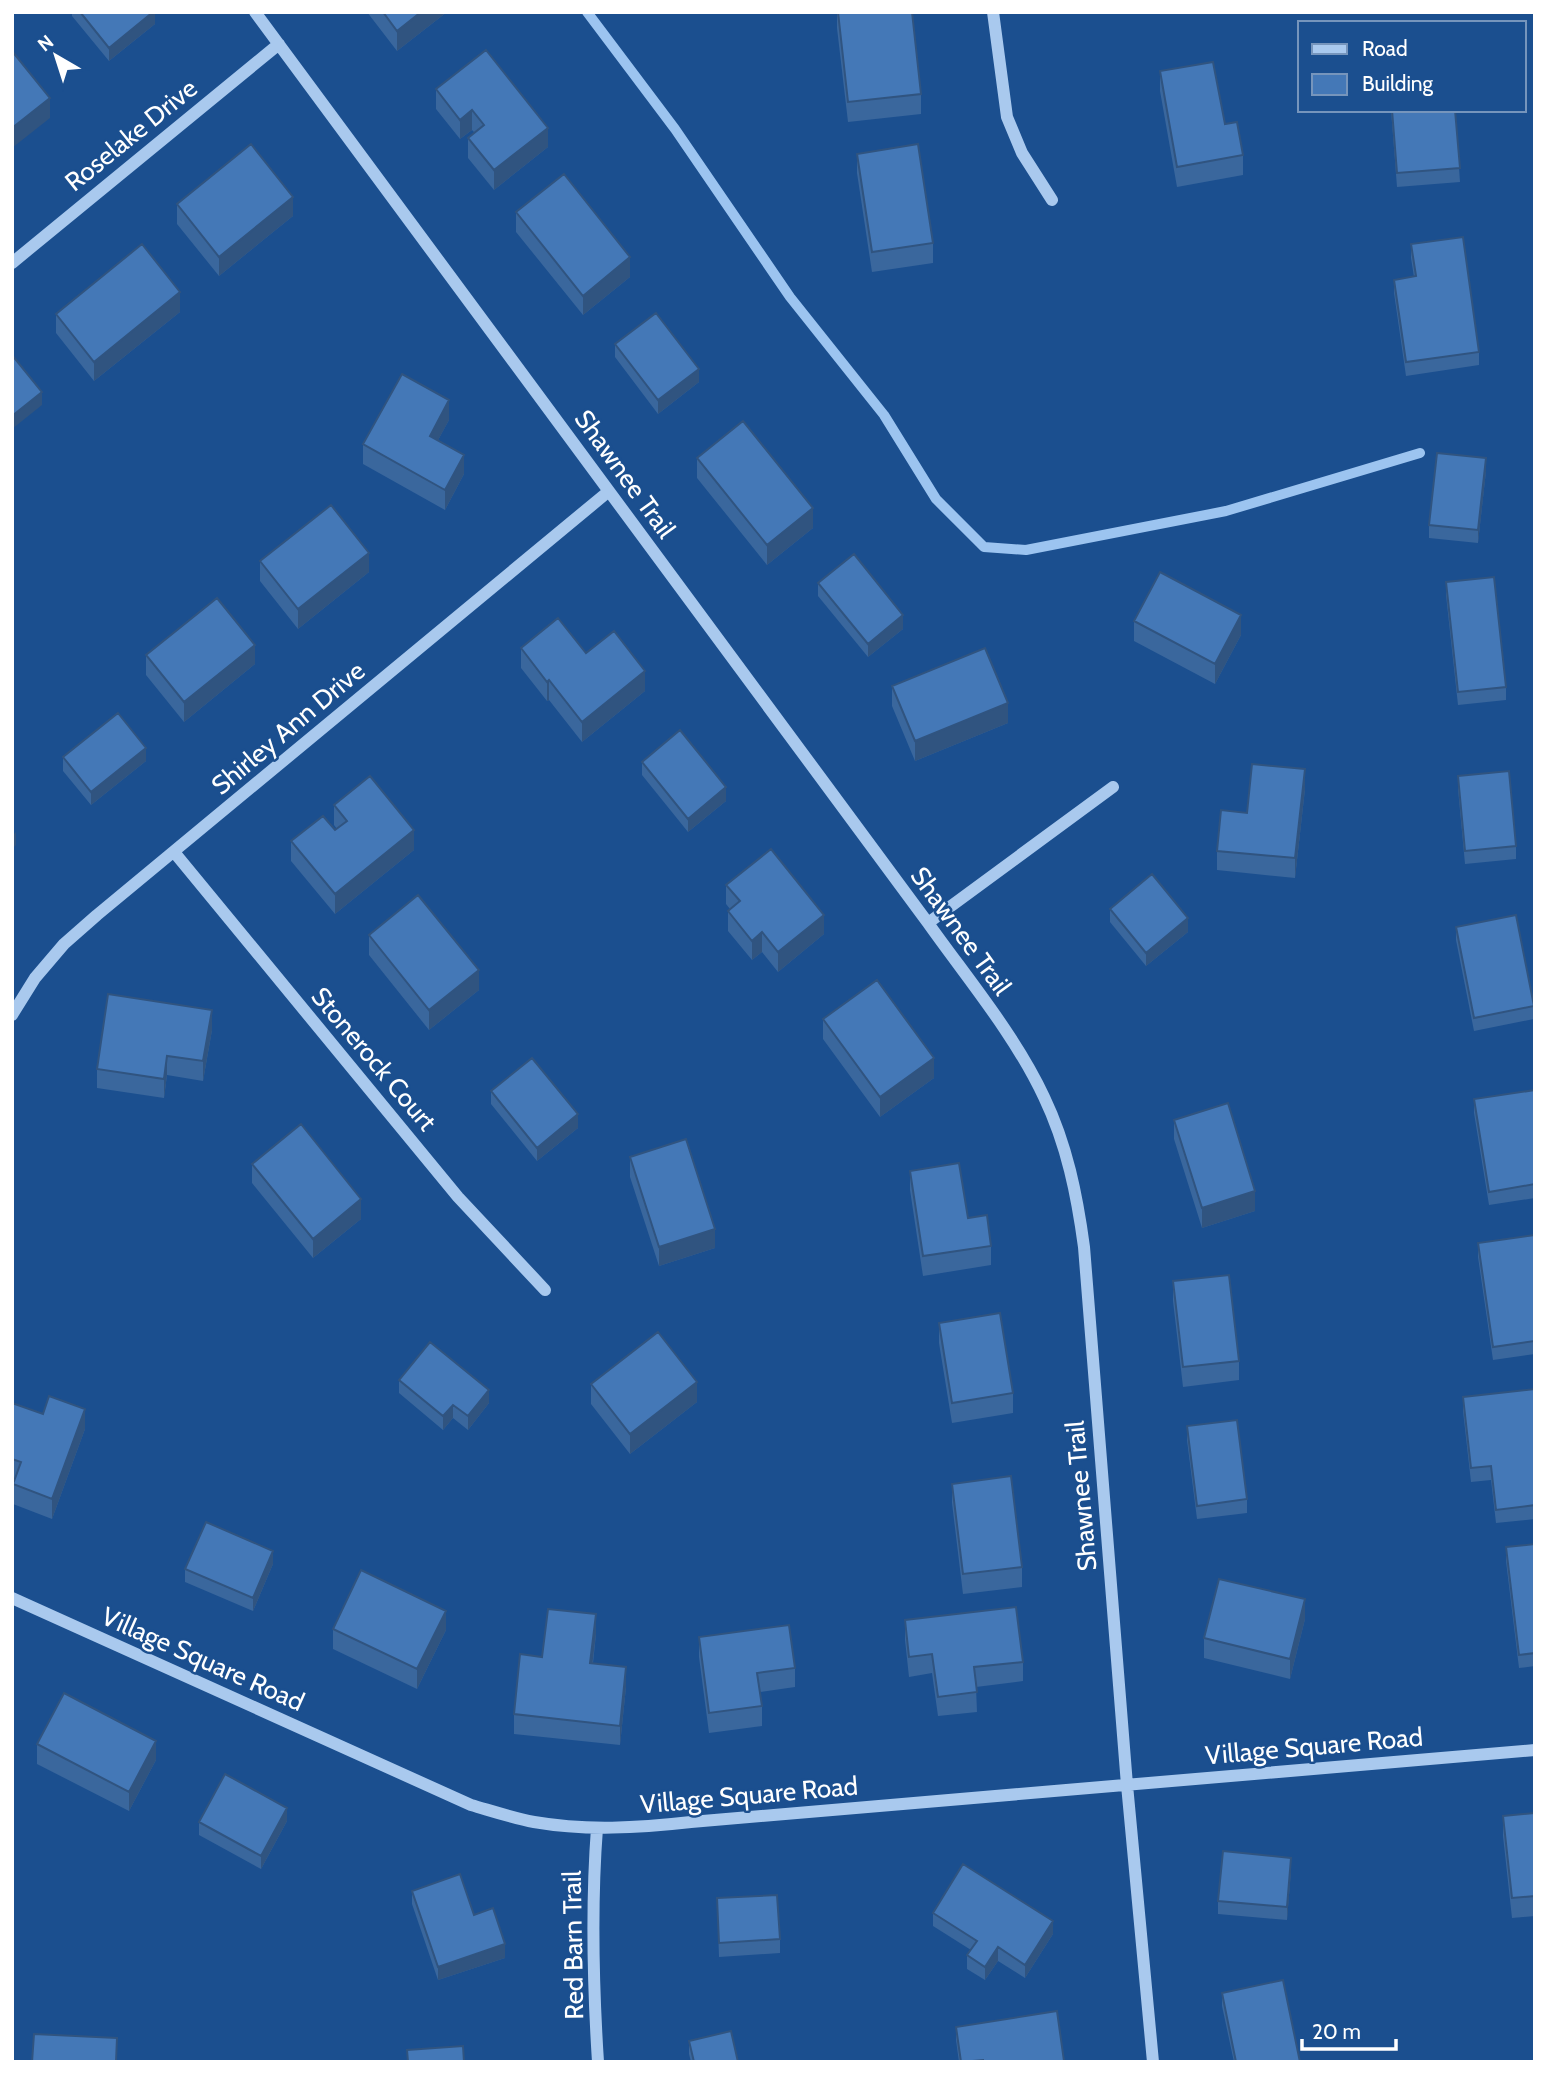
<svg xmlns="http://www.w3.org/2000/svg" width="1547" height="2074" font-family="Cabin,sans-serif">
	<rect width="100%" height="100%" fill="#1b4f8f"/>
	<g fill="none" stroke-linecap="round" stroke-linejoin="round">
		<path stroke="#9cc4f0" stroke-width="10" d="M587 12 675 129 790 297 884 415 936 499 984 547 1026 550 1226 511 1420 453"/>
		<path stroke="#a9c9ee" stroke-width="12" d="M255 12 928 923C967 978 1015 1035 1044 1097 1067 1145 1077 1195 1084 1247L1127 1785 1153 2062
			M993 12 1007 117 1022 153 1052 200
			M12 263 279 44
			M174 852 458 1197 545 1290
			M928 923 1113 787
			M12 1015 35 978 64 944 97 915 609 491
			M12 1598 471 1805C492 1811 513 1818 534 1822 586 1831 638 1828 691 1822L1535 1750
			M597 1828C591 1906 593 1984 598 2062"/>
	</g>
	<path fill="#3a679d" d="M72 12H155V24L109 61 72 16Z
		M367 12H447L397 51Z
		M837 12 921 94V114L848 122 837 28Z
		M1160 71 1225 124 1243 155V175L1177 187 1160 91Z
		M436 89 548 147 494 190 468 158V138L475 133 472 130 460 139 436 109Z
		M1391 110H1455L1460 182 1397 187Z
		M857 154 933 243V263L872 272 857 173Z
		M177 204 293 216 219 276 177 224Z
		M516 212 630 277 583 315 516 232Z
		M1411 244 1479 352V365L1406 376 1394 293V280L1414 277 1411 258Z
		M180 312 94 381 56 333V314Z
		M615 344 699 382 658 414 615 357Z
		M449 420 438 440 464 474 445 510 363 464V444Z
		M697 458 813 528 767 565 697 478Z
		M1486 471 1478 543 1429 538V525Z
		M260 561 369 572 298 629 260 581Z
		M1446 582 1506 687V700L1458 705 1446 595Z
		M818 583 903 629 868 657 818 596Z
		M1134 621 1241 635 1215 684 1134 641Z
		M521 648 586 653 645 691 582 742 549 700 547 701 521 668Z
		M146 655 255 664 184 722 146 675Z
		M892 686 1008 723 915 761 892 706Z
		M63 757 146 761 91 805 63 771Z
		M642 762 726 801 688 832 642 775Z
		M1458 776 1516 846V859L1465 864 1458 789Z
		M1305 789 1295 878 1217 870V851L1247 813Z
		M334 805 414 850 335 914 291 861V841L335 830 337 829 334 825Z
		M726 885 824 934 778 972 762 952 752 960 728 931V911L730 909 726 904Z
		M1110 909 1188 932 1146 966 1110 922Z
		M1456 927 1534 1006V1019L1474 1031 1456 940Z
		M369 935 479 990 429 1030 369 955Z
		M823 1019 934 1078 880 1117 823 1039Z
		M212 1030 203 1081 167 1075 164 1098 97 1088V1069Z
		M1535 1090V1198L1489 1205 1474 1113V1099Z
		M491 1091 578 1128 537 1161 491 1104Z
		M1174 1120 1255 1211 1202 1228 1174 1139Z
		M630 1157 715 1248 659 1266 630 1177Z
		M252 1164 361 1219 313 1258 252 1183Z
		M910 1171 968 1218 991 1246V1265L923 1276 910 1190Z
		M1535 1235V1354L1493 1360 1478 1257V1243Z
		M1173 1281 1239 1361V1380L1183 1387 1173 1301Z
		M939 1323 1013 1393V1413L952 1423 939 1343Z
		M399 1380 489 1403 468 1430 453 1418 443 1430 399 1393Z
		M591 1384 697 1402 630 1454 591 1404Z
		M1535 1389V1519L1496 1523 1491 1480 1471 1482 1463 1411V1397Z
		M12 1403 85 1429 52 1519 13 1504V1484L15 1479 12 1478Z
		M1187 1426 1247 1499V1513L1197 1519 1187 1440Z
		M952 1484 1022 1567V1587L963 1594 952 1503Z
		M1535 1544V1666L1519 1668 1506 1561V1547Z
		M273 1564 253 1611 185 1582V1569Z
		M1305 1619 1290 1679 1204 1658V1638Z
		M905 1620 1023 1662V1681L976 1687 977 1712 938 1716 932 1673 909 1677 905 1640Z
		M333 1629 446 1630 417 1689 333 1649Z
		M596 1634 593 1663 626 1687 620 1745 514 1734V1714L542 1657Z
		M699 1637 795 1668V1687L760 1692 762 1706V1726L709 1733 699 1657Z
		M37 1744 156 1760 129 1811 37 1764Z
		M1535 1813V1916L1512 1918 1503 1836V1816Z
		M287 1821 261 1869 199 1835V1822Z
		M1291 1871 1287 1920 1218 1914V1901Z
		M412 1891 474 1915 505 1958 438 1980 412 1904Z
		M717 1898 780 1939V1953L719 1957Z
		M933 1913 1053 1934 1025 1978 998 1961 985 1980 967 1969V1955L971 1950 933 1926Z
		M1222 1993 1300 2062H1234L1222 2006Z
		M1057 2011 1064 2062H959L956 2040V2027Z
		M689 2041 738 2062H691L689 2054Z"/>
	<path fill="#305480" d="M153 12H155V24L109 61V48Z
		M421 12H447L397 51V31Z
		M50 98V118L12 148V128Z
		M472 110V130L460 139V120Z
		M548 128V147L494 190V170Z
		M293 197V216L219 276V257Z
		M630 257V277L583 315V296Z
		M180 292V312L94 381V362Z
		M699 369V382L658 414V400Z
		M42 392V405L12 429V416Z
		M449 400V420L430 455V436Z
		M464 455V474L445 510V490Z
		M1486 458V471L1478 543V530Z
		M813 508V528L767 565V545Z
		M369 553V572L298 629V609Z
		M903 615V629L868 657V644Z
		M1241 615V635L1215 684V664Z
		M255 645V664L184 722V702Z
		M645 671V691L582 742V722Z
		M549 680V700L547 701V682Z
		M1008 703V723L915 761V741Z
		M146 748V761L91 805V792Z
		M1305 769V789L1295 878V858Z
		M726 787V801L688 832V819Z
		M414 830V850L335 914V894Z
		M16 832V845L12 849V836Z
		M824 915V934L778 972V952Z
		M1188 918V932L1146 966V953Z
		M762 932V952L752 960V941Z
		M479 970V990L429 1030V1010Z
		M212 1010V1030L203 1081V1061Z
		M167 1056V1075L164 1098V1079Z
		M934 1058V1078L880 1117V1097Z
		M578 1114V1128L537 1161V1148Z
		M1255 1191V1211L1202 1228V1208Z
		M361 1199V1219L313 1258V1239Z
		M715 1229V1248L659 1266V1247Z
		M697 1382V1402L630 1454V1434Z
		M489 1390V1403L468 1430V1416Z
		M453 1405V1418L443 1430V1416Z
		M85 1409V1429L52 1519V1499Z
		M273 1551V1564L253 1611V1598Z
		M1305 1599V1619L1290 1679V1659Z
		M446 1611V1630L417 1689V1669Z
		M596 1614V1634L590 1683V1663Z
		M626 1667V1687L620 1745V1726Z
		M156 1741V1760L129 1811V1792Z
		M287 1808V1821L261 1869V1856Z
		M1291 1858V1871L1287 1920V1907Z
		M1053 1921V1934L1025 1978V1965Z
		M505 1944V1958L438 1980V1967Z
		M998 1947V1961L985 1980V1967Z"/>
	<path fill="#4478b7" stroke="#305480" stroke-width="2" d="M80 12H153L109 48Z
		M383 12H421L397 31Z
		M838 12H912L921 94 848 102Z
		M486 50 548 128 494 170 468 138 484 125 472 110 460 120 436 89Z
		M12 51 50 98 12 128Z
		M1213 62 1225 124 1237 122 1243 155 1177 167 1160 71Z
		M1392 110H1455L1460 168 1397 173Z
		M251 144 293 197 219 257 177 204Z
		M918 144 933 243 872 252 857 154Z
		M564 174 630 257 583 296 516 212Z
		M1463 237 1479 352 1406 362 1394 280 1416 276 1411 244Z
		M142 244 180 292 94 362 56 314Z
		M656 313 699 369 658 400 615 344Z
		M12 355 42 392 12 416Z
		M402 374 449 400 430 436 464 455 445 490 363 444Z
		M743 421 813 508 767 545 697 458Z
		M1437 453 1486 458 1478 530 1429 525Z
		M331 505 369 553 298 609 260 561Z
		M854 554 903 615 868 644 818 583Z
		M1160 572 1241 615 1215 664 1134 621Z
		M1494 577 1506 687 1458 692 1446 582Z
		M217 598 255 645 184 702 146 655Z
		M558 618 586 653 614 631 645 671 582 722 549 680 547 682 521 648Z
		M985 648 1008 703 915 741 892 686Z
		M118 713 146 748 91 792 63 757Z
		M680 730 726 787 688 819 642 762Z
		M1252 764 1305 769 1295 858 1217 851 1221 810 1247 813Z
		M1509 771 1516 846 1465 851 1458 776Z
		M370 776 414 830 335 894 291 841 323 816 335 830 347 821 334 805Z
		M771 849 824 915 778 952 762 932 752 941 728 911 740 901 726 885Z
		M1152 874 1188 918 1146 953 1110 909Z
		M418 895 479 970 429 1010 369 935Z
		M1516 915 1534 1006 1474 1018 1456 927Z
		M877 980 934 1058 880 1097 823 1019Z
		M108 994 212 1010 203 1061 167 1056 164 1079 97 1069Z
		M532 1058 578 1114 537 1148 491 1091Z
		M1535 1090V1184L1489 1192 1474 1099Z
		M1228 1103 1255 1191 1202 1208 1174 1120Z
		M301 1124 361 1199 313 1239 252 1164Z
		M686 1139 715 1229 659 1247 630 1157Z
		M959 1163 968 1218 987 1215 991 1246 923 1256 910 1171Z
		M1535 1235V1341L1493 1347 1478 1243Z
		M1229 1275 1239 1361 1183 1367 1173 1281Z
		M1000 1313 1013 1393 952 1403 939 1323Z
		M658 1332 697 1382 630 1434 591 1384Z
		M430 1342 489 1390 468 1416 453 1405 443 1416 399 1380Z
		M1535 1389V1505L1496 1510 1491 1466 1471 1468 1463 1397Z
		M49 1396 85 1409 52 1499 13 1484 21 1462 12 1459V1403L43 1414Z
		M1237 1420 1247 1499 1197 1506 1187 1426Z
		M1011 1476 1022 1567 963 1574 952 1484Z
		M206 1522 273 1551 253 1598 185 1569Z
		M1535 1544V1653L1519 1655 1506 1547Z
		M361 1570 446 1611 417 1669 333 1629Z
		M1219 1579 1305 1599 1290 1659 1204 1638Z
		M1016 1607 1023 1662 974 1667 977 1692 938 1697 932 1654 909 1657 905 1620Z
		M548 1609 596 1614 590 1663 626 1667 620 1726 514 1714 520 1654 542 1657Z
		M789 1625 795 1668 757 1673 762 1706 709 1713 699 1637Z
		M64 1693 156 1741 129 1792 37 1744Z
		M225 1774 287 1808 261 1856 199 1822Z
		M1535 1813V1896L1512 1898 1503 1816Z
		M1223 1851 1291 1858 1287 1907 1218 1901Z
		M963 1864 1053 1921 1025 1965 998 1947 985 1967 967 1955 977 1941 933 1913Z
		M460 1874 474 1915 493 1908 505 1944 438 1967 412 1891Z
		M777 1895 780 1939 719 1943 717 1898Z
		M1283 1980 1300 2062H1236L1222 1993Z
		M1057 2011 1064 2061 1056 2062H983V2060L961 2062 956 2027Z
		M731 2031 738 2062H694L689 2041Z
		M34 2034 117 2038 116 2062H32Z
		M463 2046 464 2062H408L407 2050Z"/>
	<g text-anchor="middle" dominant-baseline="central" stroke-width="5" stroke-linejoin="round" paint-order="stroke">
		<g font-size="26" fill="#fff" stroke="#1b4f8f">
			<text transform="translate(131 135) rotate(-39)">Roselake Drive</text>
			<text transform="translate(625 474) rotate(54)">Shawnee Trail</text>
			<text transform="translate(288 728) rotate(-40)">Shirley Ann Drive</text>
			<text transform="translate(961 931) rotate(54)">Shawnee Trail</text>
			<text transform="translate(374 1059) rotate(50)">Stonerock Court</text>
			<text transform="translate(1081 1496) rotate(-95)">Shawnee Trail</text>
			<text transform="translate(203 1659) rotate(24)">Village Square Road</text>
			<text transform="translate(1314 1746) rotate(-5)">Village Square Road</text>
			<text transform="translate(749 1795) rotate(-5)">Village Square Road</text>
			<text transform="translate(573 1945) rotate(-91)">Red Barn Trail</text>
		</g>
	</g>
	<rect width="1547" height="2074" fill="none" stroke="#ffffff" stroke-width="28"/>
	<rect x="1298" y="21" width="228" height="91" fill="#1b4f8f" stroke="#7695bc" stroke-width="2"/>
	<rect x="1312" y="44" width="35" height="10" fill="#a9c9ee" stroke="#7695bc" stroke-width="2"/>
	<text x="1362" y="56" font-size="21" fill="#ffffff">Road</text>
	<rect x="1312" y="74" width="35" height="21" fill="#4478b7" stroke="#7695bc" stroke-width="2"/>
	<text x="1362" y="91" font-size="21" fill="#ffffff">Building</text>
	<g transform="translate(56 56) rotate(321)" stroke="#1b4f8f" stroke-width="5" paint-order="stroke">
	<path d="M0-5L12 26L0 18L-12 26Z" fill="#ffffff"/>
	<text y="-10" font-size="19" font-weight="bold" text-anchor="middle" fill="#ffffff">N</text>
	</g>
	<path d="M1302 2039v10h94v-10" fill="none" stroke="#ffffff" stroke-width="3.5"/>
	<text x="1312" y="2039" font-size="21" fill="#ffffff" stroke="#1b4f8f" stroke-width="5" paint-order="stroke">20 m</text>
</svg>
